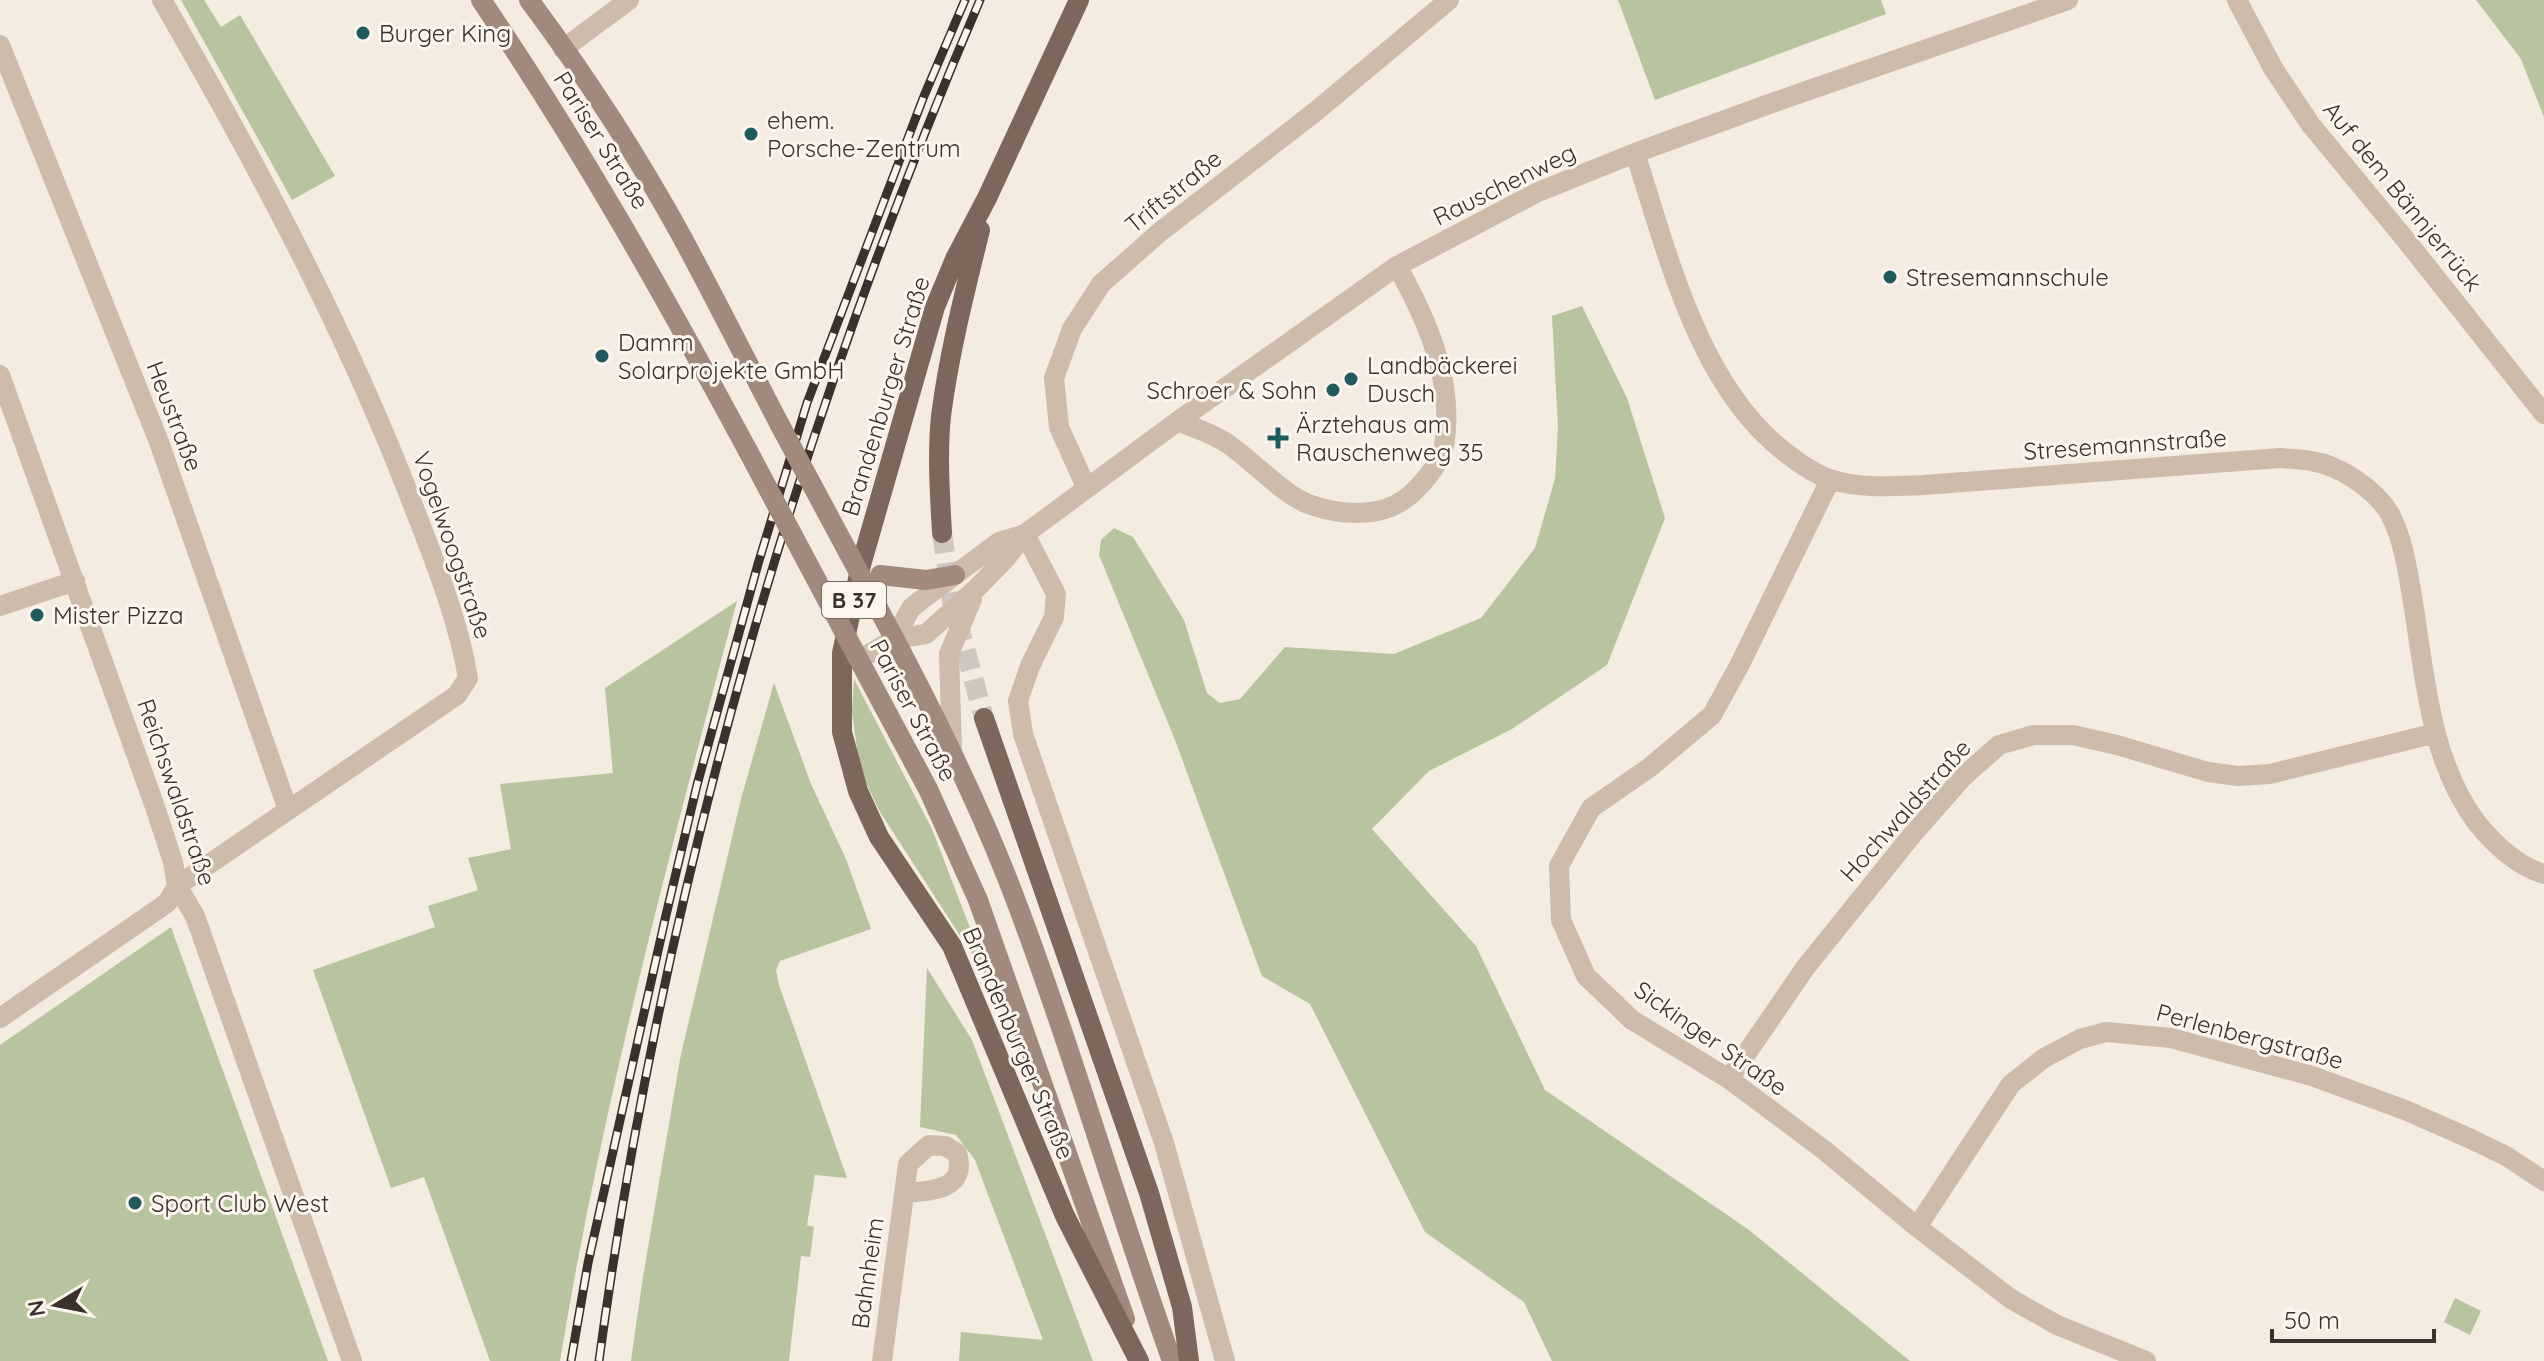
<svg xmlns="http://www.w3.org/2000/svg" width="2544" height="1361" font-family="Quicksand,sans-serif">
	<rect width="100%" height="100%" fill="#f4ebe1"/>
	<path fill="#b8c4a0" d="M181 0H204L221 27 240 15 335 176 292 200Z
		M1618 0H1881L1886 14 1655 100Z
		M2476 0H2544V117L2521 59Z
		M1582 306 1627 398 1665 518 1607 665 1512 729 1429 771 1372 829 1476 946 1545 1090 1749 1230 1910 1361H1552L1524 1302 1425 1232 1310 1004 1262 976 1175 740 1099 555 1101 540 1114 528 1133 537 1184 620 1207 693 1220 703 1240 699 1285 647 1394 654 1481 618 1535 548 1555 479 1558 427 1552 316Z
		M737 601C670 852 602 1104 560 1361H490L424 1177 391 1188 313 970 435 927 428 906 478 890 468 858 511 849 500 784 613 773 605 688Z
		M854 679 932 829 992 985 880 812 860 770 852 712Z
		M774 683 811 784 846 859 871 929 780 961 776 970 779 985 847 1178 815 1175 807 1225 814 1227 810 1257 801 1256 789 1361H631L642 1283 680 1059 741 799Z
		M171 927 328 1361H0V1045Z
		M927 968 972 1040 1093 1361H959L961 1332 1043 1340 975 1160 956 1135 920 1127Z
		M2455 1298 2481 1311 2470 1335 2444 1322Z"/>
	<g fill="none" stroke-linecap="round" stroke-linejoin="round">
		<path stroke="#cfc6bd" stroke-width="20" stroke-dasharray="20 10" stroke-linecap="butt" d="M942 533 952 601 984 718"/>
		<path stroke="#cdbbac" stroke-width="20" d="M162 0C255 161 344 326 411 500 433 557 458 618 468 678L457 695 177 886 195 916 352 1361
			M2237 0 2273 68 2311 125 2405 239 2544 414
			M0 45 159 442 288 810
			M563 49 629 0
			M1635 153C1668 254 1698 386 1786 453 1799 463 1817 476 1833 480 1862 489 1894 486 1924 485L2280 458C2290 459 2301 459 2311 461 2339 465 2375 489 2390 514 2404 541 2408 573 2413 602 2425 677 2430 761 2477 823 2494 844 2517 866 2544 874
			M1178 421C1194 428 1214 434 1228 444 1252 460 1284 496 1311 505 1340 515 1379 518 1405 499 1419 489 1441 463 1444 446 1455 383 1427 319 1397 266
			M1830 480 1739 666 1712 715 1649 768 1591 808 1559 866 1561 920 1586 976 1632 1020 1729 1079 1824 1150 1917 1227 2011 1299 2057 1325 2146 1361
			M1086 487 1059 427 1054 378 1072 329 1101 284 1160 232 1315 112 1449 0
			M1025 534 1056 594 1054 617 1030 666 1018 701 1023 734 1164 1143 1225 1361
			M0 606 75 581
			M1729 1079 1805 968 1912 835 1963 777 1999 745 2033 735H2073L2117 745 2208 772 2238 776 2270 774 2436 733
			M1917 1227 2011 1084 2044 1058 2080 1039 2106 1032 2171 1038 2312 1076 2405 1110 2471 1139 2506 1156 2544 1181
			M882 1361 908 1164 929 1145 945 1146 957 1153C968 1190 931 1191 905 1193"/>
		<path stroke="#cdbbac" stroke-width="20" d="M0 375 154 804 173 862 177 886 167 903 0 1018
			M894 639 911 608 920 601 999 542 1025 534
			M859 660 894 639 926 634 976 589 1006 558 1025 534 1178 421 1397 266 1538 192 1635 153 1772 103 2068 0
			M952 750 949 654 972 599"/>
		<path stroke="#a18a7d" stroke-width="20" d="M481 0C580 145 665 297 748 451
			M529 0C585 75 637 155 682 237 716 300 748 364 781 427
			M880 575 926 580 955 575
			M878 608C927 699 974 792 1011 888 1071 1044 1116 1204 1172 1361
			M859 660 928 789 978 900 1125 1319"/>
		<path stroke="#7d675c" stroke-width="20" d="M1079 0 987 198 955 259 935 307 861 565 842 653V732L858 791 879 837 952 946 1065 1216 1139 1361
			M942 533C940 495 937 455 941 416 949 353 965 291 980 230
			M984 718 1149 1193 1182 1307 1189 1361"/>
		<defs>
			<path id="rail" d="M571 1361 588 1263 666 915 697 785 758 564 807 403 924 96 965 0
				M599 1361C662 893 794 434 980 0"/>
		</defs>
		<use href="#rail" stroke="#3b302b" stroke-width="9"/>
		<use href="#rail" stroke="#fbf5ee" stroke-width="6" stroke-dasharray="18" stroke-linecap="butt"/>
		<path stroke="#a18a7d" stroke-width="20" d="M781 427 878 608
			M748 451 859 660"/>
	</g>
	<g fill="#1f5a5e" stroke="#fbf5ee" stroke-width="3">
		<circle cx="363" cy="33" r="8"/>
		<circle cx="751" cy="134" r="8"/>
		<circle cx="1890" cy="277" r="8"/>
		<circle cx="602" cy="356" r="8"/>
		<circle cx="1351" cy="379" r="8"/>
		<circle cx="1333" cy="390" r="8"/>
		<path d="M1274 426h8v8h8v8h-8v8h-8v-8h-8v-8h8z"/>
		<circle cx="37" cy="615" r="8"/>
		<circle cx="135" cy="1203" r="8"/>
	</g>
	<g text-anchor="middle" dominant-baseline="central" stroke-width="6" stroke-linejoin="round" paint-order="stroke">
		<rect fill="#fbf5ee" stroke="#756b66" stroke-width="2" x="822" y="582" width="64" height="36" rx="6"/>
		<g font-size="22" font-weight="bold" fill="#3b302b">
			<text x="854" y="600">B 37</text>
		</g>
		<g font-size="24" fill="#3b302b" stroke="#fbf5ee" text-anchor="start">
			<text x="379" y="33">Burger King</text>
			<text x="767" y="120">ehem.<tspan x="767" dy="28">Porsche-Zentrum</tspan></text>
			<text x="1906" y="277">Stresemannschule</text>
			<text x="618" y="342">Damm<tspan x="618" dy="28">Solarprojekte GmbH</tspan></text>
			<text x="1367" y="365">Landbäckerei<tspan x="1367" dy="28">Dusch</tspan></text>
			<text x="1317" y="390" text-anchor="end">Schroer &amp; Sohn</text>
			<text x="1296" y="424">Ärztehaus am<tspan x="1296" dy="28">Rauschenweg 35</tspan></text>
			<text x="53" y="615">Mister Pizza</text>
			<text x="151" y="1203">Sport Club West</text>
		</g>
		<g font-size="24" fill="#3b302b" stroke="#fbf5ee">
			<text transform="translate(602 140) rotate(58)">Pariser Straße</text>
			<text transform="translate(1504 184) rotate(-26)">Rauschenweg</text>
			<text transform="translate(1173 191) rotate(-39)">Triftstraße</text>
			<text transform="translate(2403 196) rotate(51)">Auf dem Bännjerrück</text>
			<text transform="translate(885 396) rotate(-73)">Brandenburger Straße</text>
			<text transform="translate(175 416) rotate(69)">Heustraße</text>
			<text transform="translate(2125 444) rotate(-4)">Stresemannstraße</text>
			<text transform="translate(453 545) rotate(71)">Vogelwoogstraße</text>
			<text transform="translate(914 710) rotate(62)">Pariser Straße</text>
			<text transform="translate(177 792) rotate(71)">Reichswaldstraße</text>
			<text transform="translate(1905 810) rotate(-48)">Hochwaldstraße</text>
			<text transform="translate(2250 1036) rotate(15)">Perlenbergstraße</text>
			<text transform="translate(1711 1038) rotate(35)">Sickinger Straße</text>
			<text transform="translate(1019 1043) rotate(67)">Brandenburger Straße</text>
			<text transform="translate(867 1273) rotate(-82)">Bahnheim</text>
		</g>
	</g>
	<g transform="translate(56 1305) rotate(260)" stroke="#fbf5ee" stroke-width="6" paint-order="stroke">
	<path d="M0-6L14 30L0 20L-14 30Z" fill="#3b302b"/>
	<text y="-12" font-size="22" font-weight="bold" text-anchor="middle" fill="#3b302b">N</text>
	</g>
	<path d="M2272 1329v12h162v-12" fill="none" stroke="#3b302b" stroke-width="4"/>
	<text x="2284" y="1329" font-size="24" fill="#3b302b" stroke="#fbf5ee" stroke-width="6" paint-order="stroke">50 m</text>
</svg>
